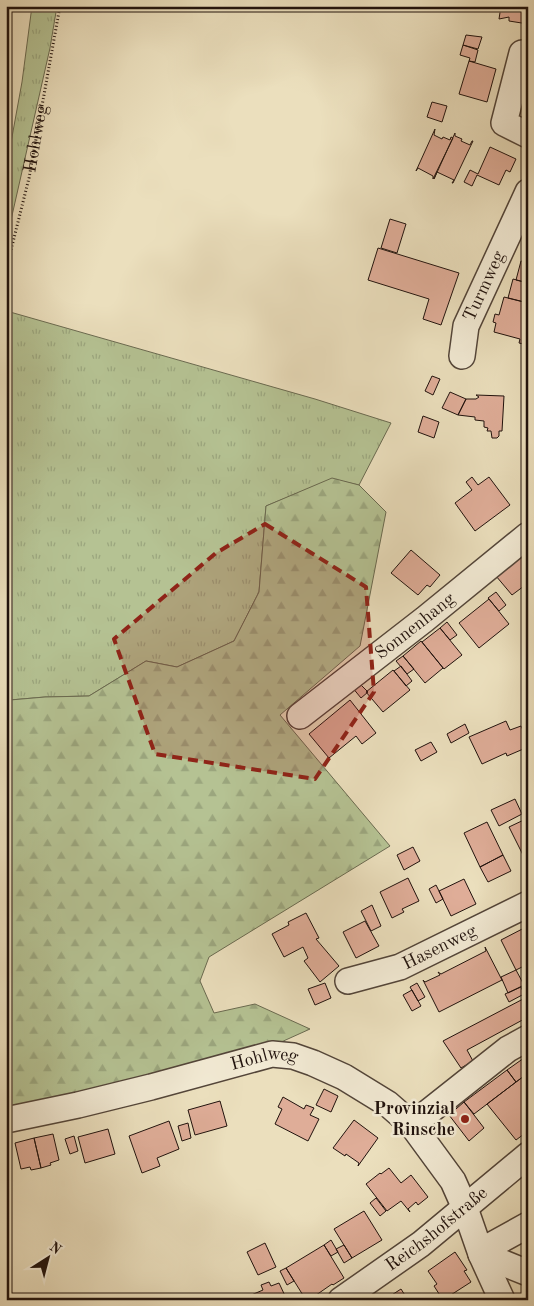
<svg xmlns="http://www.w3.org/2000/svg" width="534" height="1306" font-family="'Old Standard TT',serif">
	<defs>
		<pattern id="grass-tufts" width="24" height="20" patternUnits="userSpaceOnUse" patternTransform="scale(1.25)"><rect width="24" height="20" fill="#b5c293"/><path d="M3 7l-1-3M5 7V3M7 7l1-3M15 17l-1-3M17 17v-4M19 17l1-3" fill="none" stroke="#9ba67e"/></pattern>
		<pattern id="forest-firs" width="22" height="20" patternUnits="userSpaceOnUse" patternTransform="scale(1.25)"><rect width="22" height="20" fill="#b5c293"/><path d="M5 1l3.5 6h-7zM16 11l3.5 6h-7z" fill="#9ba67e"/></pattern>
	</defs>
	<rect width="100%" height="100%" fill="#ebdfbd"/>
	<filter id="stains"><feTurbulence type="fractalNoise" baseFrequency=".004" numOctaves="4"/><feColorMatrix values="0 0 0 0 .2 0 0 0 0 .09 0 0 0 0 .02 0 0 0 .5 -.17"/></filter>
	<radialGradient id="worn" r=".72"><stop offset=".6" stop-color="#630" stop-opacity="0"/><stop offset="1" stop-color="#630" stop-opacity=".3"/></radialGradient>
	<path fill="url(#grass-tufts)" stroke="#6a6a50" d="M32 6H57L50 48 6 242V170L22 82Z
		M6 307 10 312 315 399 391 423 359 485 332 479 266 506 259 592 234 641 177 667 146 661 89 696 45 697 10 700 6 703Z"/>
	<path fill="url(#forest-firs)" stroke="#6a6a50" d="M332 478 359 485 386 512 360 646 280 715 390 846 209 957 200 981 214 1013 255 1004 310 1029 248 1057 6 1111V703L10 700 45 697 89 696 146 661 177 667 234 641 259 592 266 506Z"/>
	<path fill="#dfad98" stroke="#20120d" d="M501 6H528V24L509 21V17L499 19Z
		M466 35 482 37 478 49 463 45Z
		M463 45 478 50 475 62 469 61 470 58 460 55Z
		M469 61 496 69 487 102 459 94Z
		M432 102 447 106 442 122 427 117Z
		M435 129 434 135 442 139 443 137 450 140 451 137 453 138 433 179V176L418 168 416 171Z
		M455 133V136L462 139 461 141 470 145 472 141H473L453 183H452L454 180 437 172 434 179Z
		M490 147 516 159 510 172 506 170 499 185 477 175 472 186 464 182 470 170 478 174Z
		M390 219 406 224 397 253 381 248Z
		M378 248 459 273 441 325 423 319 429 299 368 280Z
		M521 261 528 263V283L516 280Z
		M513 279 528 283V303L508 298Z
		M504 297 528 303V345L519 343 520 339 494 332 496 323 493 322 495 314 499 315Z
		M432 376 440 379 433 395 425 391Z
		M450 392 466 399 458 415 442 408Z
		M476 395 504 396 502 431H499V436L497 438H492L491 431H487L488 428 484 427V421L475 420V417L458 415 466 399H476L479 397Z
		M423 416 439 422 434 438 418 432Z
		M472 477 478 485 489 477 510 505 475 531 455 503 472 490 466 482Z
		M411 550 440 575 430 587 427 585 418 595 391 573Z
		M523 555 528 562V583L512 595 496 576Z
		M496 592 506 605 499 611 488 598Z
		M489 599 509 624 479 648 459 623Z
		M447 622 457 635 450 640 440 628Z
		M440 628 462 655 444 669 422 642Z
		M421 641 443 668 425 683 403 656Z
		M403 656 414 669 407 674 396 661Z
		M401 666 412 681 406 686 394 671Z
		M393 670 410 690 383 712 366 692Z
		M358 682 368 692 361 698 352 687Z
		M350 700 376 733 362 744 356 736 329 758 309 734Z
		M506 721 510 730 521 726 528 741V747L507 756 506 753 482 764 469 737Z
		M465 724 469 733 451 743 447 734Z
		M431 742 437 752 421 761 415 750Z
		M515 799 522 814 499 826 491 810Z
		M528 818V860L526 861 509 827Z
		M487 822 503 855 480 867 464 833Z
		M413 847 420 861 404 870 397 855Z
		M503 855 511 871 488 882 480 867Z
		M408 878 419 901 402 909 404 912 392 918 380 892Z
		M464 879 476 904 451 916 439 891Z
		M436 885 443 899 436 903 429 889Z
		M372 905 381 926 371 931 361 911Z
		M306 913 319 938 316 939 339 966 320 982 304 961 308 958 303 947 284 957 272 934 289 925 288 922Z
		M365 921 379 946 356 958 343 932Z
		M528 926V964L516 970 501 940Z
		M485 947 502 980 439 1012 423 980 425 982 440 975 438 972 441 974 486 951Z
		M516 970 524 985 508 993 501 977Z
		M325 983 331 998 315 1005 308 989Z
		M417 983 425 997 418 1001 410 987Z
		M521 987 524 994 509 1002 505 994Z
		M412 990 421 1006 412 1011 403 995Z
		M525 998 528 1002V1017L467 1050 473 1061 461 1068 443 1041Z
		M524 1058 528 1062V1073L516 1082 507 1070Z
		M507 1070 516 1082 474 1114 464 1102Z
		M528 1073V1131L516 1140 487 1104Z
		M324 1089 338 1096 331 1112 316 1105Z
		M283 1097 304 1109 306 1105 314 1108 310 1115 319 1119 308 1141 275 1124 282 1109 278 1107Z
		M220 1101 227 1126 195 1135 188 1110Z
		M464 1102 484 1128 469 1141 449 1115Z
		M354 1120 378 1138 358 1166 359 1163 346 1154 345 1156 333 1148Z
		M169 1121 179 1149 157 1158 160 1166 142 1173 129 1136Z
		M188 1123 191 1138 182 1141 178 1126Z
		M108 1129 115 1154 85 1163 78 1137Z
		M53 1134 59 1160 50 1163 51 1165 41 1168 34 1138Z
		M74 1136 78 1151 70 1154 65 1139Z
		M34 1138 41 1168 31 1170 30 1167 21 1169 15 1143Z
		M389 1168 401 1183 411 1175 428 1197 418 1205 416 1202 408 1209 410 1212 401 1201 387 1211 366 1184 380 1173 381 1174Z
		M376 1198 386 1211 380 1216 370 1203Z
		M364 1211 382 1240 352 1258 334 1229Z
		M331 1240 338 1252 331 1256 324 1245Z
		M265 1243 276 1267 258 1275 247 1252Z
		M324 1245 344 1278 333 1285 332 1284 309 1300H306L286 1268Z
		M344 1245 352 1258 344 1263 336 1249Z
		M455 1252 467 1270 464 1271 471 1282 443 1300 434 1286 437 1284 428 1271Z
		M286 1268 294 1281 287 1285 280 1271Z
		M269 1282 271 1286 279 1283 287 1300H251L249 1296 263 1290 261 1285Z
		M401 1289 408 1300H384Z"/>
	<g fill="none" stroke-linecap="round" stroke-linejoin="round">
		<defs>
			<g id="minor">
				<path d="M522 53 504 123 528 135"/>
				<path id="s2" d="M462 356 466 326 528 192"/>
				<path id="s3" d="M300 716 425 619 528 535"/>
				<path id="s4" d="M348 981 400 967 528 904"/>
				<path id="s5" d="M6 1120 78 1105 151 1087 272 1054 293 1056 313 1063 344 1077 388 1104 412 1125 453 1181 465 1208 481 1254 502 1300"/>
				<path d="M412 1125 508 1049 528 1038"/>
				<path d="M481 1251 528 1225"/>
				<path d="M481 1254 528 1273"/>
				<path id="s6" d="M341 1300 421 1244 528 1155"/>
			</g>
		</defs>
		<use href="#minor" stroke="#534539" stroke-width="28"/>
		<path stroke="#20120d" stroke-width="3" stroke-dasharray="1 2.5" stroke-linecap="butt" id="s1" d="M6 270 29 178 60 6"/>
		<use href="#minor" stroke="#f2ead4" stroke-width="25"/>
	</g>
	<path fill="#8f2418" fill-opacity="0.2" stroke="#8f2418" stroke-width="4" stroke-dasharray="10 6" stroke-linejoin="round" d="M265 524 366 587 374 692 315 779 155 754 114 639 216 553Z"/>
	<circle fill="#8f2418" stroke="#f2ead4" stroke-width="2" cx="465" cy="1119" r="5"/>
	<g text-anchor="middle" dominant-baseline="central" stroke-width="5" stroke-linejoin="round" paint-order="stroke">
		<g font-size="18" fill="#20120d" stroke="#f2ead4">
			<text stroke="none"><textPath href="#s1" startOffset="135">Hohlweg</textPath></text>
			<text stroke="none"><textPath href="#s2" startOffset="74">Turmweg</textPath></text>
			<text stroke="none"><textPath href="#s3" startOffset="146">Sonnenhang</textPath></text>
			<text stroke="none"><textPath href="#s4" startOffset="98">Hasenweg</textPath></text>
			<text stroke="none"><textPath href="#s5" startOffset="266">Hohlweg</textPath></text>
			<text stroke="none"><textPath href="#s6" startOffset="119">Reichshofstraße</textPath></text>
		</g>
		<g font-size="18" font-weight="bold" fill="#20120d" stroke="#f2ead4" text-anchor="end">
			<text x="455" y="1109">Provinzial<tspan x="455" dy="21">Rinsche</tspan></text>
		</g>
	</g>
	<rect width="534" height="1306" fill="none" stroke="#ebdfbd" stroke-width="25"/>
	<rect x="8" y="8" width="519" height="1291" fill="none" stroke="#20120d" stroke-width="2.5"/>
	<rect x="12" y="12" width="509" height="1281" fill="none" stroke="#20120d"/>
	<g transform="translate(48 1258) rotate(36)" stroke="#f2ead4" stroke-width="4" paint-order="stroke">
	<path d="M0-4L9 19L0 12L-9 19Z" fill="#20120d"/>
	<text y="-8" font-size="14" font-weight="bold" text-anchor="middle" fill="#20120d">N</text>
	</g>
	<rect width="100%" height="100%" filter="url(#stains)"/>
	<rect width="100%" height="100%" fill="url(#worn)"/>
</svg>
